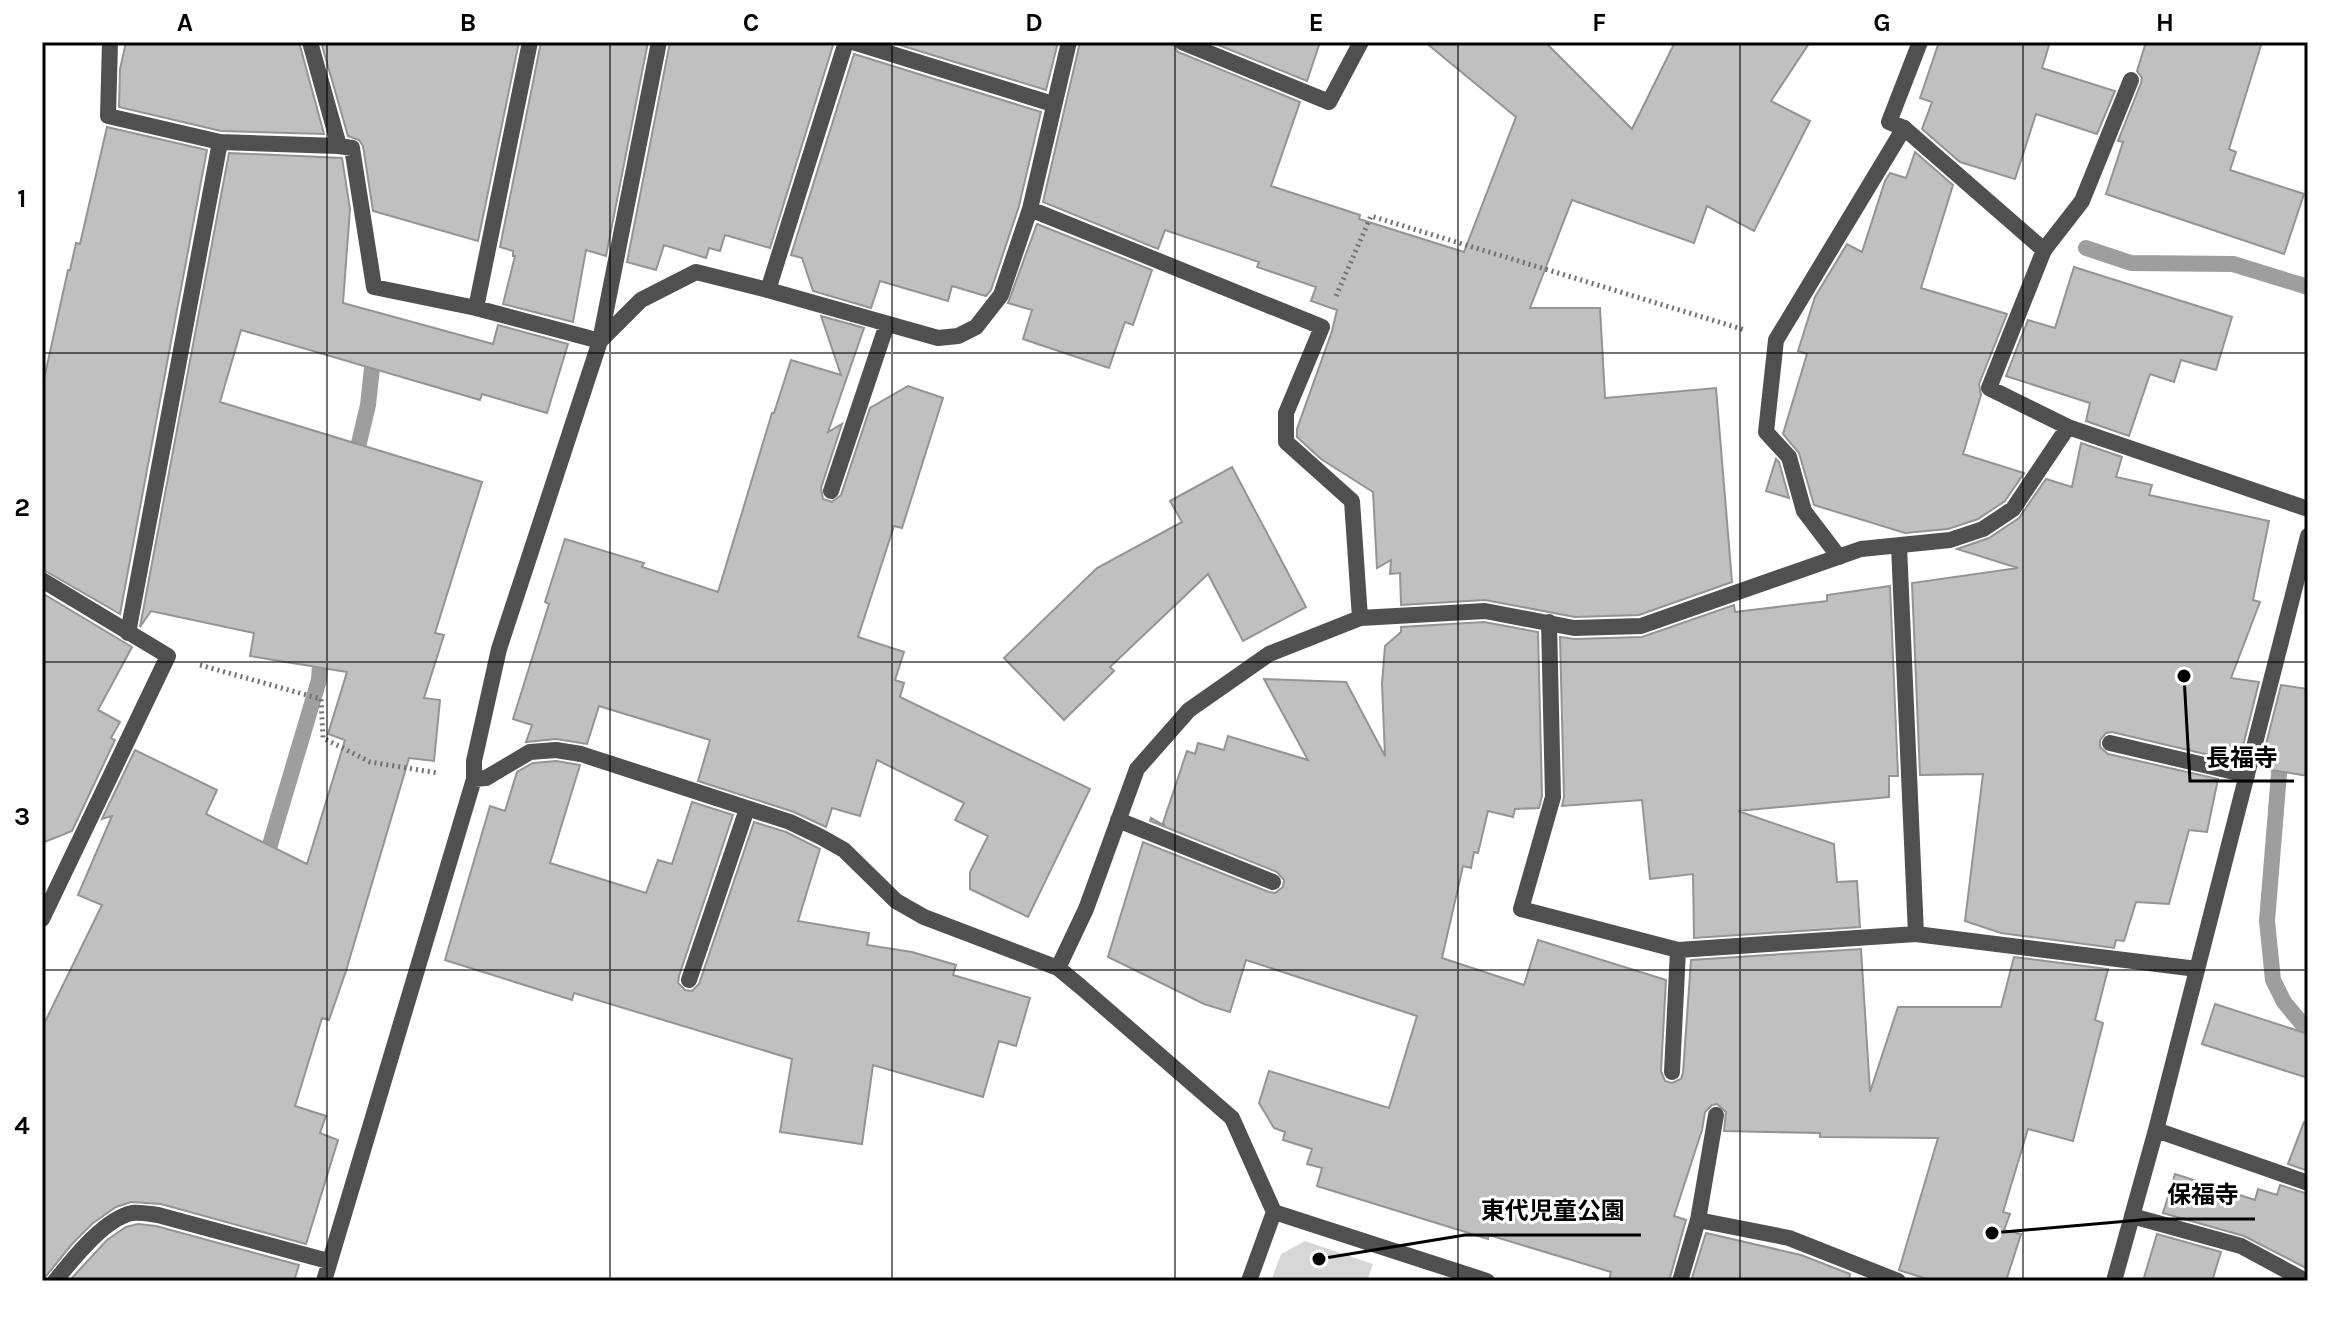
<svg xmlns="http://www.w3.org/2000/svg" width="2350" height="1323" font-family="Karla,'Noto Sans JP',sans-serif">
	<rect width="100%" height="100%" fill="#fff"/>
	<path fill="#d7d7d7" d="M1305 1241 1373 1264 1367 1281H1271L1281 1254Z"/>
	<g fill="none" stroke-linecap="round" stroke-linejoin="round">
		<path stroke="#9e9e9e" stroke-width="16" d="M2086 248 2131 263 2233 264 2308 287
			M354 464 368 405 374 349
			M2281 749 2267 921 2273 980 2284 1002 2308 1031
			M264 865 319 680 321 648"/>
	</g>
	<path fill="#c0c0c0" stroke="#949494" stroke-width="2" d="M126 42H299L324 134 221 131 119 107 120 69Z
		M321 42H519L478 241 373 211 363 146 359 140 348 136Z
		M541 42H648L606 256 586 250 573 322 503 304 515 256H513V251L500 247Z
		M670 42H834L770 248 725 235 720 251 709 248 706 258 664 245 656 270 627 262Z
		M890 42H1058L1046 90Z
		M1080 42H1171L1178 52 1300 102 1271 186 1360 215 1359 219 1464 252 1516 117 1425 42H1545L1632 129 1675 42H1810L1771 101 1810 121 1754 231 1707 206 1694 243 1572 200 1530 308H1600L1605 398 1716 388 1732 582 1639 615 1575 617 1485 600 1401 605 1400 573 1390 574 1391 560 1377 568 1373 492 1321 459 1297 437V429L1332 331 1337 310 1311 301 1316 287 1257 267 1259 262 1165 230 1158 249 1043 202Z
		M1211 42H1320L1307 81Z
		M1939 42H2050L2042 68 2115 91 2097 134 2036 114 2015 179 1960 162 1922 129 1932 102 1920 98Z
		M2146 42H2262L2229 149 2236 152 2230 170 2304 194 2284 254 2106 194 2123 142 2118 141 2141 83 2142 78 2137 71Z
		M854 54 1041 112 1019 206 991 290 986 296 952 286 948 301 880 281 871 308 813 291 802 258 791 255Z
		M107 127 207 150 120 614 42 569V388L68 270H70L76 243 80 244Z
		M1915 152 1953 185 1921 288 2007 314 1979 384 1981 395 1963 454 2024 473 2005 501 1978 519 1948 529 1905 533 1814 505 1799 453 1783 434 1807 354 1798 351 1815 297 1847 244 1862 252 1885 181 1890 173 1906 178Z
		M229 153 342 158 350 209 343 303 493 344 498 325 568 344 547 413 482 394 480 400 241 330 220 402 482 482 435 633 444 635 424 698 440 700 434 761 409 758 346 971 329 1020 322 1018 295 1106 326 1116 320 1133 338 1140 306 1244 161 1204 131 1202 116 1207 93 1223 72 1244 42 1281V1028L102 905 78 895 112 816 102 819 135 750 217 790 206 814 307 864 345 740 328 734 347 672 250 656 254 633 151 611 140 627Z
		M1037 224 1152 270 1133 325 1125 322 1109 368 1023 339 1032 310 1008 303Z
		M2074 267 2232 317 2216 370 2181 360 2174 382 2150 374 2129 436 2086 421 2090 403 2006 376 2028 320 2055 328Z
		M821 316 864 328 828 432 842 424 821 488 823 499 832 502 841 495 870 408 908 386 943 398 902 528 894 526 858 637 904 652 895 680 904 683 900 697 1090 789 1028 917 970 889V872L988 836 955 820 964 803 877 760 860 816 832 808 826 827 794 812 698 781 710 740 599 706 587 744 556 739 526 742 532 725 513 719 549 604 545 602 565 539 644 563 642 567 718 592 772 413H774L791 360 841 375Z
		M2081 443 2122 457 2116 477 2152 485 2149 495 2269 521 2253 600 2260 602 2231 678 2259 682 2239 762 2112 732 2106 733 2100 740V747L2108 754 2218 779 2207 832 2189 830 2169 904 2136 902 2124 941 2116 940 2114 948 2001 933 1965 921 1983 774 1920 775 1912 583 2018 568 1957 549 1989 538 2019 518 2046 479 2072 487Z
		M1776 459 1779 462 1789 498 1766 491Z
		M1232 467 1306 607 1243 641 1208 574 1110 667 1114 671 1064 720 1004 658 1097 568 1182 522 1170 501Z
		M1890 586 1898 776H1889V797L1738 811 1834 844 1837 882 1857 881 1860 927 1694 938 1693 874 1650 879 1642 800 1562 806 1564 797 1560 637 1574 639 1642 637 1734 605 1735 612 1827 601V595Z
		M42 593 132 647 98 710 120 722 111 738 115 740 72 831 42 843Z
		M1484 622 1538 632 1542 796 1539 808 1515 809 1513 817 1488 811 1478 853 1474 852 1471 868 1463 866 1442 958 1524 985 1538 940 1666 980 1661 1071 1665 1081 1672 1083 1681 1079 1683 1073 1691 960 1861 949 1870 1092 1898 1007H2001L2014 957 2108 969 2095 1020 2103 1023 2073 1141 2028 1129 2003 1212 2010 1214 2004 1230 2021 1234 2006 1281H1933L1899 1270 1938 1138 1820 1137V1133L1724 1131 1726 1112 1717 1104 1712 1105 1705 1112 1702 1130 1674 1216 1686 1220 1669 1281H1609L1611 1272 1489 1235 1488 1239 1317 1186 1322 1168 1307 1164 1312 1149 1283 1140 1285 1132 1274 1128 1259 1103 1269 1071 1389 1108 1417 1016 1246 960 1230 1012 1204 1004 1108 957 1143 842 1269 892 1275 893 1283 887 1284 880 1277 872 1150 821 1151 818 1165 826 1163 823 1187 751 1195 754 1198 743 1224 750 1228 736 1308 760 1264 679 1346 682 1385 756 1382 684 1385 646 1401 632V627Z
		M2281 685 2308 689V776L2260 768Z
		M556 761 580 765 550 863 646 893 658 860 672 864 692 802 733 815 679 976 678 983 685 990 692 991 699 984 754 822 786 832 820 849 798 921 869 933 867 945 912 952 956 965 953 975 1030 998 1016 1046 999 1041 983 1097 873 1065 862 1144 780 1132 792 1059 574 993 572 1000 445 960 490 806 505 811 517 772 533 763Z
		M2215 1004 2308 1034V1078L2202 1044Z
		M2304 1122 2308 1123V1171L2288 1164Z
		M2175 1174 2255 1200 2258 1189 2277 1195 2280 1185 2308 1194V1269L2244 1236 2163 1213Z
		M138 1224 156 1226 299 1265 294 1281H69L107 1240 126 1227Z
		M1706 1233 1801 1255 1850 1274 1849 1281H1691Z
		M2157 1234 2221 1252 2212 1281H2143Z"/>
	<g fill="none" stroke-linecap="round" stroke-linejoin="round">
		<path stroke="#727272" stroke-width="5" stroke-dasharray="2 4" stroke-linecap="butt" d="M1336 296 1371 216 1745 330
			M200 665 321 699 323 738 370 762 438 773"/>
		<path stroke="#505050" stroke-width="16" d="M853 42 1053 104
			M2044 250 2082 201 2131 80
			M768 290 846 42
			M1899 546 1916 934
			M1839 557 1804 511 1789 457 1766 432 1776 340 1904 128
			M1549 622 1553 797 1521 909 1678 950 1916 934 2197 969
			M128 633 220 142
			M2110 743 2247 775
			M1118 820 1273 882
			M689 980 747 809
			M1672 1072 1678 950
			M2132 1216 2241 1246 2306 1281
			M1698 1220 1789 1238 1898 1281
			M1680 1281 1698 1220 1716 1115"/>
		<path stroke="#505050" stroke-width="16" d="M110 42 108 116 220 142 339 146 310 42
			M1182 42 1329 102 1361 42
			M1920 42 1889 122 1904 128 2044 250 1989 388 2068 427 2308 509
			M339 146 352 148 374 287 476 308 600 341 659 42
			M1030 209 1322 327 1286 413V442L1352 501 1360 618
			M476 308 530 42
			M831 491 887 324
			M42 580 168 656 42 919
			M474 779 486 778 530 752 556 750 581 754 790 822 821 837 844 850 896 901 924 917 1058 968 1081 987 1232 1118 1274 1212 1249 1281
			M1058 968 1086 909 1137 769 1189 710 1269 654 1360 618 1485 611 1574 628 1641 626 1861 549 1950 540 1983 529 2013 509 2068 427
			M2156 1130 2308 1183
			M1274 1212 1487 1281
			M55 1281C73 1259 104 1219 132 1213 140 1212 150 1214 158 1215L328 1261
			M324 1281 474 779V761L499 649 600 341 641 300 696 272 768 290 938 338 958 336 976 327 1001 295 1030 209 1069 42
			M2114 1281 2156 1130 2308 536"/>
	</g>
	<path fill="none" stroke="#000" stroke-width="2" stroke-opacity="0.55" d="M327 42V1281M610 42V1281M892 42V1281M1175 42V1281M1458 42V1281M1740 42V1281M2023 42V1281M42 353H2308M42 662H2308M42 970H2308"/>
	<path fill="none" stroke="#000" stroke-width="3" d="M2184 676L2190 781H2294M1992 1233L2151 1219H2255M1319 1259L1465 1235H1641"/>
	<g fill="#000" stroke="#fff" stroke-width="3">
		<circle cx="2184" cy="676" r="8"/>
		<circle cx="1992" cy="1233" r="8"/>
		<circle cx="1319" cy="1259" r="8"/>
	</g>
	<g font-size="24" text-anchor="middle" font-weight="bold" fill="#000" stroke="#fff" stroke-width="6" stroke-linejoin="round" paint-order="stroke">
		<text x="2242" y="766">長福寺</text>
		<text x="2203" y="1203">保福寺</text>
		<text x="1553" y="1219">東代児童公園</text>
	</g>
	<rect width="2350" height="1323" fill="none" stroke="#ffffff" stroke-width="88"/>
	<rect x="44" y="44" width="2262" height="1235" fill="none" stroke="#000" stroke-width="3"/>
	<g font-size="26" text-anchor="middle" font-weight="bold" fill="#000">
		<text x="185" y="31">A</text>
		<text x="468" y="31">B</text>
		<text x="751" y="31">C</text>
		<text x="1034" y="31">D</text>
		<text x="1316" y="31">E</text>
		<text x="1599" y="31">F</text>
		<text x="1882" y="31">G</text>
		<text x="2165" y="31">H</text>
		<text x="22" y="207">1</text>
		<text x="22" y="516">2</text>
		<text x="22" y="825">3</text>
		<text x="22" y="1134">4</text>
	</g>
</svg>
